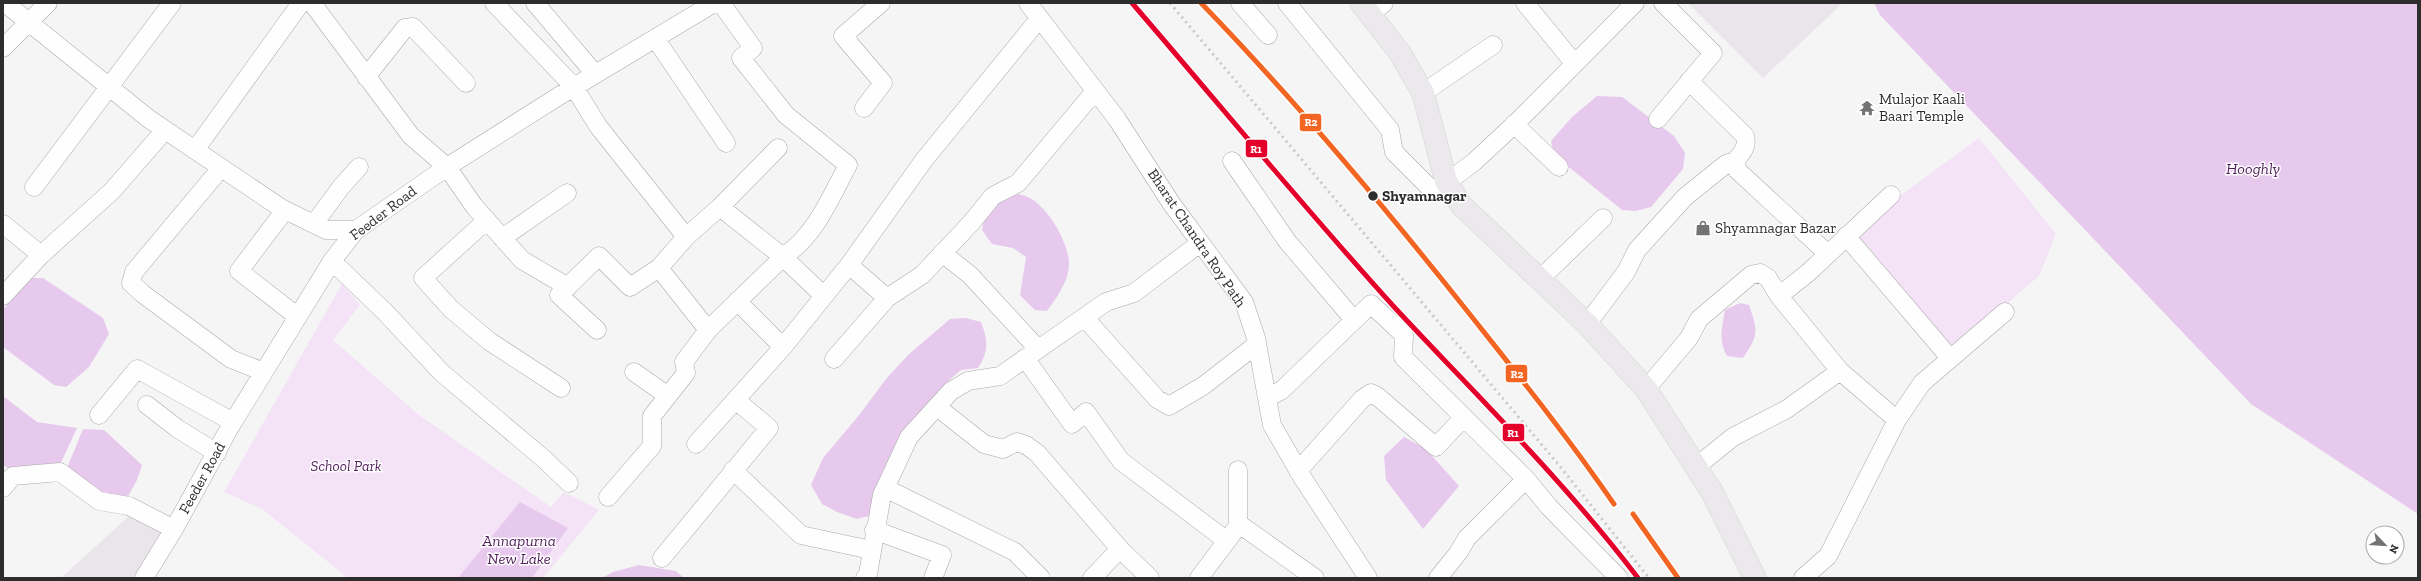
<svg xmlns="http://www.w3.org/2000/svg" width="2421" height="581" font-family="'Zilla Slab',serif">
	<rect width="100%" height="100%" fill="#f5f5f5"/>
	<path fill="#eae5ea" d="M1688 3H1843L1763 78Z
		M130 515 168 529 138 578H61Z"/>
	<path fill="#f4e2f7" d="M1979 138 2056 234 2039 276 1951 351 1854 236 1893 201Z
		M342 284 360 305 333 340 419 415 551 507 564 492 599 510 543 578H348L262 509 224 492Z"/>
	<path fill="#e7c9ed" d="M1874 3H2418V514L2251 404 1880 15Z
		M1597 96 1622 97 1674 136 1685 153 1683 169 1651 207 1635 211 1622 210 1554 155 1551 141 1572 117Z
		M1004 194C1010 194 1017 193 1022 195 1044 199 1069 242 1069 263 1069 281 1057 297 1047 311L1035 310 1020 295 1026 257 1013 248 992 244 982 230 984 219Z
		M29 278H43L103 318 109 334 89 367 66 387 54 385 3 347V310Z
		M1740 303 1749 305C1758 332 1759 334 1743 358L1727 356C1718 341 1722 327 1725 310Z
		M966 318 981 322C988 340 989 351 978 368L961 370 944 385 876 497 869 516 857 519 837 512 822 504 811 485 823 458 860 414 886 379 908 355 950 319Z
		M3 396 37 422 77 428 59 467 12 471 3 465Z
		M83 429 104 430 142 465 137 480 125 502 99 496 65 473Z
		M1404 437 1426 449 1459 486 1423 529 1386 480 1384 456Z
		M520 502 568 528 532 578H458Z
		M639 565 676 571 684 578H602L613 572Z"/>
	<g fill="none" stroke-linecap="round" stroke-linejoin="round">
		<defs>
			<path id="minor" d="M5 3 149 119 281 208 326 230H356
				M312 3 411 136 447 167 474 206 522 260 568 287
				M494 3 574 87 598 126 686 237
				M535 3 595 74
				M1028 3 1117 119 1171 203 1244 302 1256 338 1272 425 1302 477 1368 578
				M1240 3 1268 35
				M1287 3 1390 130 1394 152 1434 192 1474 162 1518 121 1635 3
				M1525 3 1574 63
				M1370 15 1384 3
				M655 38 726 143
				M3 48 48 3
				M366 77 405 28 413 27 466 83
				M1689 81 1745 136C1748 147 1742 153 1735 161L1737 170 1827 253
				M1423 93 1493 45
				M864 108 883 83 843 36 881 3
				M1658 119 1713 53 1663 3
				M1514 124 1559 167
				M195 150 301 3
				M1232 161 1287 241 1354 320
				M221 168 134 272 131 283 143 294 231 359 264 372
				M34 187 172 3
				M720 207 778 148
				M285 210 239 271 298 317
				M487 220 423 278 451 309 489 341 561 388
				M3 224 41 255
				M314 224 341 187 359 167
				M1846 236 1950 358
				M502 238 567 193
				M942 253 970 275 1038 349
				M332 261 385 312 442 373 544 459 569 483
				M849 265 887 298
				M659 268 708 330
				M1540 279 1603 218
				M3 296 41 255 112 191 165 130
				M1779 296 1809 272 1891 195
				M1084 317 1157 399 1169 406 1203 386 1256 345
				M1587 324 1626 272 1637 250 1685 197 1726 164 1735 161
				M597 330 559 295 599 256 630 287 659 268 686 237 720 207 783 257C816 235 830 198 848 165L786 115 741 58 753 48 721 3
				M783 347 824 296
				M1025 358 1072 424 1086 412 1121 461 1227 541
				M834 359 887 298 922 275 971 223 993 196 1018 183 1095 91
				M634 372 668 396
				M1646 389 1689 338 1699 319 1751 275 1760 273 1768 278 1779 296 1840 371 1897 420
				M1267 398 1282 390 1371 304 1404 335 1403 357 1526 479
				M147 405 178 429 217 453
				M937 407 984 444 1003 449 1017 442 1026 445 1037 453 1120 549
				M99 415 137 369 233 422
				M696 444 783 347 737 301
				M1697 466 1733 437 1787 409 1840 371
				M733 470 801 535 871 550
				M1238 470V526
				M1298 471 1362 399 1371 393 1377 396 1436 447 1464 417
				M3 488 13 476 60 472 99 501 129 506 174 529
				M885 488 1015 552 1041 578
				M608 497 652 446V416L686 373 684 362 708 330 783 257 824 296 849 265 924 160 1039 19
				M874 530 942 555 933 578
				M662 558 769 428 737 401
				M144 578 174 529 230 427 332 261 356 230 447 167 559 96 714 3
				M865 578 868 574 882 495 909 437 951 391 968 381 1000 376 1106 302 1134 293 1200 243
				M1092 578 1120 549 1150 578
				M1199 578 1238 526H1242L1315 578
				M1438 578 1458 553 1467 538 1526 479 1549 507 1619 578
				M1803 578 1828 556 1897 420 1922 383 2005 312"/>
			<path id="major" d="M1361 3 1400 53 1423 93 1446 181 1461 205 1587 324 1646 389 1712 492 1755 578"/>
		</defs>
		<use href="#minor" stroke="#aaa9aa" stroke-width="19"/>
		<use href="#major" stroke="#d1d1d1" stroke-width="23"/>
		<use href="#minor" stroke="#fefefe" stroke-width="18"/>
		<use href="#major" stroke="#ece9ed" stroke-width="22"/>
		<path stroke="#c8c8c8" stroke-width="3" stroke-dasharray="2 4" stroke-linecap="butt" d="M1132 3C1220 105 1305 209 1396 309 1478 397 1565 482 1638 578
			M1170 3 1558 464 1649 578"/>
		<defs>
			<path id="rail-1" d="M1132 3C1220 105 1305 209 1396 309 1478 397 1565 482 1638 578"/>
			<path id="rail-2" d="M1201 3C1296 101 1383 205 1468 312 1518 375 1568 437 1614 504
				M1633 514 1678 578"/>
		</defs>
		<use href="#rail-1" stroke="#fff" stroke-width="8"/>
		<use href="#rail-2" stroke="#fff" stroke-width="8"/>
		<use href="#rail-1" stroke="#e4002b" stroke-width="5"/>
		<use href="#rail-2" stroke="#f26522" stroke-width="5"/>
	</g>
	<defs>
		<symbol id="temple-bare" viewBox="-9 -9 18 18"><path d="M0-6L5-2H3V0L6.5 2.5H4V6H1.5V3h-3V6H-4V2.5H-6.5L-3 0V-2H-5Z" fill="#747374" stroke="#fff" stroke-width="2.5" paint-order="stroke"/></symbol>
		<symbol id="shop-bare" viewBox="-9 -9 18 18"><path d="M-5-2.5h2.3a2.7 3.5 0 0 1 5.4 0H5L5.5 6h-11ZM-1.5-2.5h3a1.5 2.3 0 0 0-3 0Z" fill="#747374" stroke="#fff" stroke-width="2.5" paint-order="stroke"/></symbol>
	</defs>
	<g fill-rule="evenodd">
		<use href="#temple-bare" x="1856" y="97" width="22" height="22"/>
		<use href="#shop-bare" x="1692" y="217" width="22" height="22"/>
	</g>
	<circle fill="#2e2d2e" stroke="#fff" stroke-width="1.5" cx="1373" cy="196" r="5.5"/>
	<g text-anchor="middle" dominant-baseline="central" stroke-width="3" stroke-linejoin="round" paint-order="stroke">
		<g font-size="15" fill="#2e2d2e" stroke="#fff" text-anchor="start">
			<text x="1879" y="99">Mulajor Kaali<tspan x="1879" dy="17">Baari Temple</tspan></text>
			<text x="1715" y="228">Shyamnagar Bazar</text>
		</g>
		<g font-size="15" font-weight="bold" fill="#2e2d2e" stroke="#fff" text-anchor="start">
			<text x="1382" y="196">Shyamnagar</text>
		</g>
		<g font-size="15" fill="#2e2d2e" stroke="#fff">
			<text transform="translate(383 213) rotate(-37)">Feeder Road</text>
			<text transform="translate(1197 238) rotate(56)">Bharat Chandra Roy Path</text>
			<text transform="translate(202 478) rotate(-61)">Feeder Road</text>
		</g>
		<g font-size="15" font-style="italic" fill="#511d5a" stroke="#fff">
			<text x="346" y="466">School Park</text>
		</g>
		<g font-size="16" font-style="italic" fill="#521f5c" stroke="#fff">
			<text x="2253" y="168">Hooghly</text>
			<text x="519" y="540">Annapurna<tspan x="519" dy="18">New Lake</tspan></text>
		</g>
	</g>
	<g stroke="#fff" stroke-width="1.5">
		<rect x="1299" y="113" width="23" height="19" rx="4" fill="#f26522"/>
		<rect x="1245" y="139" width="23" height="19" rx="4" fill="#e4002b"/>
		<rect x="1505" y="364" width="23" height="19" rx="4" fill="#f26522"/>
		<rect x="1502" y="423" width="23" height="19" rx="4" fill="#e4002b"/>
	</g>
	<g font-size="11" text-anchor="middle" font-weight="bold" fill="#fff">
		<text x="1311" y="126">R2</text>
		<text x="1256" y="153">R1</text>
		<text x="1517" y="378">R2</text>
		<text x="1513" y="437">R1</text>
	</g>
	<rect width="2421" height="581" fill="none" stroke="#2e2d2e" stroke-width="8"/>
	<g transform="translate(2385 545) rotate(115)"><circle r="19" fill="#ffffff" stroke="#ababab"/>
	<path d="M0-3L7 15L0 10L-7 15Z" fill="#747374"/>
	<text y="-6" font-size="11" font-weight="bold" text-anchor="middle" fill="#2e2d2e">N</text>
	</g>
</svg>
